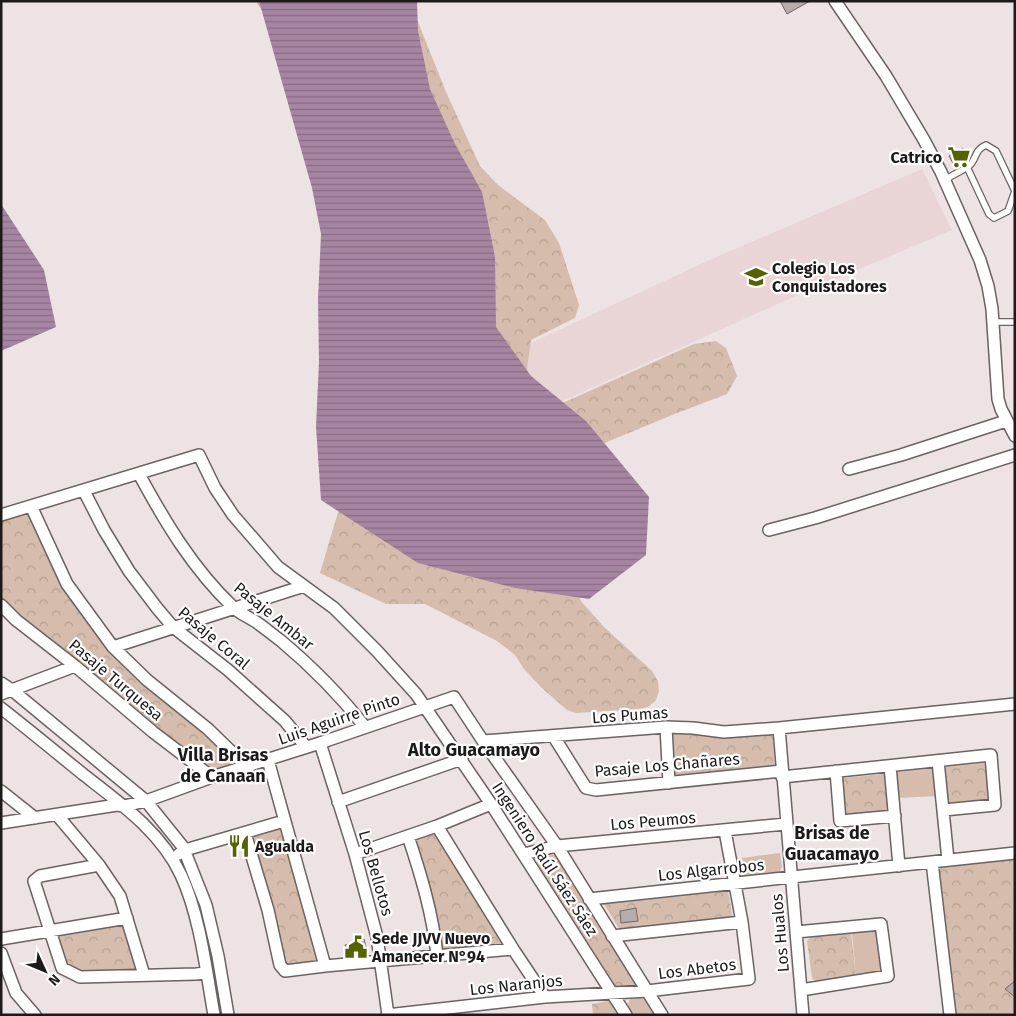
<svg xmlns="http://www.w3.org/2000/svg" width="1016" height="1016" font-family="'Fira Sans',sans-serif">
	<defs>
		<pattern id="park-crowns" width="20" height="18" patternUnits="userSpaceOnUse" patternTransform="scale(1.25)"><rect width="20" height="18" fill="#d5bcac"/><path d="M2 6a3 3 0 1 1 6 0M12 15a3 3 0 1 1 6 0" fill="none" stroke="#b6a193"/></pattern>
		<pattern id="water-rules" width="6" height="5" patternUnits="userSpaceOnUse" patternTransform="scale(1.25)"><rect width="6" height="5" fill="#a685a2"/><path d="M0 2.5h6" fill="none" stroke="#876c83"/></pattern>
	</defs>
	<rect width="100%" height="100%" fill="#eee3e4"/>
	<path fill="#e9d4d6" d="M922 169 952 230 793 297 538 412 520 348 714 258Z"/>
	<path fill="#d5bcac" d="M934 768 939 796 897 798 894 775 898 772Z
		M780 853 782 867 779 873 743 876 737 872 734 859Z
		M878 931 882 973 856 976 852 933Z
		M646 997 656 1015H632L628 1004 630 999Z"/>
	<path fill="url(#park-crowns)" d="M256 1H416V17L446 92 480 166 498 185 545 220 559 243 579 305 575 318 531 340 527 368 528 385 536 415 694 344 716 341 726 348 737 376 727 394 677 413 578 454 571 578 581 601 604 627 652 671 658 681 659 691 656 700 648 707 639 709 576 713 567 710 542 688 524 669 515 655 497 641 425 604H386L320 573 342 499 370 214 307 81Z
		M28 512 109 649 142 684 204 733 233 760 232 766 217 772 211 770 156 728 16 614 1 600V520Z
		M673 732 769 733 773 737 775 766 672 777 670 735Z
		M984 763 989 766 992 800 948 804 944 769 946 767Z
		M882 774 887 776 891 807 887 813 848 817 844 814 841 782 843 778Z
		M280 826 283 829 319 964 287 969 248 836Z
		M437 831 505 941 500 947 442 951 414 839Z
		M556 854 638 984V989L618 990 537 863 539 858Z
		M1015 856V1015H954L938 870 943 864Z
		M728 891 733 919 621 932 604 904Z
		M126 921 138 969 135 973 80 975 64 966 54 935Z
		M851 932 856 976 818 983 812 978 807 941 812 935Z
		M614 1000 622 1015H593L592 1004Z"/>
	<path fill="url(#water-rules)" d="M259 1H417L418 31 430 89 454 142 482 192 495 257 496 327 531 376 586 421 649 497 646 555 589 599 515 588 418 563 321 500 316 427 319 361 318 299 321 234 312 188Z
		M1 204 44 270 56 327 1 351Z"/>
	<path fill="#b6aca9" stroke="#716765" d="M780 1H810L787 14Z
		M963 148 968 158 954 165 949 156Z
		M636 908 638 921 621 923 620 911Z
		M364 939 367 950 348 955 345 945Z
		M1015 981V997L1005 989Z"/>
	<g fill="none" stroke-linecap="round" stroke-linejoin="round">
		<defs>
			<path id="service" d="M945 180C952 175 962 171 969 166 977 159 974 150 986 145L996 151 1015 191 1008 211 994 218 989 214 967 167
				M994 322H1015"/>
			<path id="minor" d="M835 1 886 76 924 140 941 172 980 260 988 286 992 309 998 399 1001 409 1015 436
				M849 469 901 455 1006 421
				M139 474C165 522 193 569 233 607 240 614 251 618 259 624 266 629 273 635 280 640 311 666 340 695 365 727
				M84 491 104 530 129 571 157 608 173 627 228 670 285 721 306 747
				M31 506 67 584 113 647 147 680 208 729 247 767
				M1 515 199 455 215 488 233 515 278 567 334 608 377 651 416 694 491 804 626 1015
				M769 530 815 518 1015 455
				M1 605 16 620 75 666 153 732 212 777
				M113 647 304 586
				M1 683 12 690 146 801 183 847 206 905 218 956 228 1015
				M1 694 75 666
				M1 708C29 730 57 753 84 775 120 803 161 832 181 875 200 916 206 970 214 1015
				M666 727 669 783
				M779 728 803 1015
				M554 737 586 788 596 790 782 771
				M483 741 666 727 693 728 724 732 779 728 1015 704
				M320 743 355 854 377 937 388 1015
				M268 760 325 966
				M938 761 948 860
				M890 766 899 866
				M836 771 840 821 895 816
				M782 777 991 755 995 805 944 810
				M1 791 35 818
				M338 802 462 759
				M57 815 99 865 120 896 144 975
				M1 823 117 805 124 806 146 801 212 777 320 743 454 697 483 741 557 846 662 1015
				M437 826 513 949 545 997
				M245 833 268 910 280 965 285 971 325 966 513 949
				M408 836C421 875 433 915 437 956
				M179 854 185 850 284 821
				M355 854 437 826 491 804
				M524 854 557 846 786 824
				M932 862 950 1015
				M99 865 40 876 34 881 62 968 80 977 196 974 206 973
				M589 899 1015 853
				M796 932 881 924 888 976 801 990
				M612 936 742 922
				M1 939 127 918
				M1 953 16 993 35 1015
				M387 1015 545 997 647 991 749 979 742 922 725 831"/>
		</defs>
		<use href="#service" stroke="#6b6262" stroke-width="8"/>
		<use href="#minor" stroke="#6b6262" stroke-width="14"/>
		<use href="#service" stroke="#fff" stroke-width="5.5"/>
		<use href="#minor" stroke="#fff" stroke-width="11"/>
	</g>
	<defs>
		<symbol id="supermarket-bare" viewBox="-9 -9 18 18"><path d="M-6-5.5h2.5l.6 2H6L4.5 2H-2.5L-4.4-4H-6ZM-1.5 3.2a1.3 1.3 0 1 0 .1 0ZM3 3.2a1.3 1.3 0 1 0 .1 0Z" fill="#566100" stroke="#fff" stroke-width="2.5" paint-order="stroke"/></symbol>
		<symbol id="school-bare" viewBox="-9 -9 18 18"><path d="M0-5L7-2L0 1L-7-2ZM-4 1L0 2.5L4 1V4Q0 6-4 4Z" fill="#566100" stroke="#fff" stroke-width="2.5" paint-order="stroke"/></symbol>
		<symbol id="restaurant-bare" viewBox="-9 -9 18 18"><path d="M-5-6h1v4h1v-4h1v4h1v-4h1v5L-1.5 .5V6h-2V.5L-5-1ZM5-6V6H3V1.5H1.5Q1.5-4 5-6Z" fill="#566100" stroke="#fff" stroke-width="2.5" paint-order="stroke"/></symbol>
		<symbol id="civic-bare" viewBox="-9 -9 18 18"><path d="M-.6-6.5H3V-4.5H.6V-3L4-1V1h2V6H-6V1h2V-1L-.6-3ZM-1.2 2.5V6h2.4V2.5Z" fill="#566100" stroke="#fff" stroke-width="2.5" paint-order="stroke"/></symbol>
	</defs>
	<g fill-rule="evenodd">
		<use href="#supermarket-bare" x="943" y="141" width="32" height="32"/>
		<use href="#school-bare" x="740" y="261" width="32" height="32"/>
		<use href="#restaurant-bare" x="223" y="830" width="32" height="32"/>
		<use href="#civic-bare" x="340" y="931" width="32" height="32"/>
	</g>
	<g text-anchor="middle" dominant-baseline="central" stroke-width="4.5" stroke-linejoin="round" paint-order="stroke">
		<g font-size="16" font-weight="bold" fill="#1e1a1b" stroke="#fff" text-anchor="start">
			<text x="942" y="157" text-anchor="end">Catrico</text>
			<text x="772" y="268">Colegio Los<tspan x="772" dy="18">Conquistadores</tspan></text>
			<text x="255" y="846">Agualda</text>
			<text x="372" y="938">Sede JJVV Nuevo<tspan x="372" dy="18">Amanecer N°94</tspan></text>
		</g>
		<g font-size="16" fill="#1e1a1b" stroke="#fff">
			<text transform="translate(274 616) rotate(39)">Pasaje Ambar</text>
			<text transform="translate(214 638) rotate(40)">Pasaje Coral</text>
			<text transform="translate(116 680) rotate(40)">Pasaje Turquesa</text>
			<text transform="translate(630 715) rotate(-4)">Los Pumas</text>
			<text transform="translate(339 719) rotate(-19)">Luis Aguirre Pinto</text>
			<text transform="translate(667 765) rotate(-5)">Pasaje Los Chañares</text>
			<text transform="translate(653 821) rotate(-5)">Los Peumos</text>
			<text transform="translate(545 859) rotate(57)">Ingeniero Raúl Sáez Sáez</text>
			<text transform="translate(711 870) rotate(-6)">Los Algarrobos</text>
			<text transform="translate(376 873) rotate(74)">Los Bellotos</text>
			<text transform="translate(780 933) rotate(-95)">Los Hualos</text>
			<text transform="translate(697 969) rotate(-7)">Los Abetos</text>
			<text transform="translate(516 985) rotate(-6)">Los Naranjos</text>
		</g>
		<g font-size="18" font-weight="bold" fill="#1e1a1b" stroke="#fff">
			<text x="474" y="750">Alto Guacamayo</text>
			<text x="223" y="755">Villa Brisas<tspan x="223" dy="21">de Canaan</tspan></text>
			<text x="832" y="833">Brisas de<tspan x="832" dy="21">Guacamayo</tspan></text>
		</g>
	</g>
	<rect width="1016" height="1016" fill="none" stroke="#1e1a1b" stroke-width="5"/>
	<g transform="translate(45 971) rotate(134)" stroke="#ffffff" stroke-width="4" paint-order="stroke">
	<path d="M0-4L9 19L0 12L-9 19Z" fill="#1e1a1b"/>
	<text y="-8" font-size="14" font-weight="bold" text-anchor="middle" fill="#1e1a1b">N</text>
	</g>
</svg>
